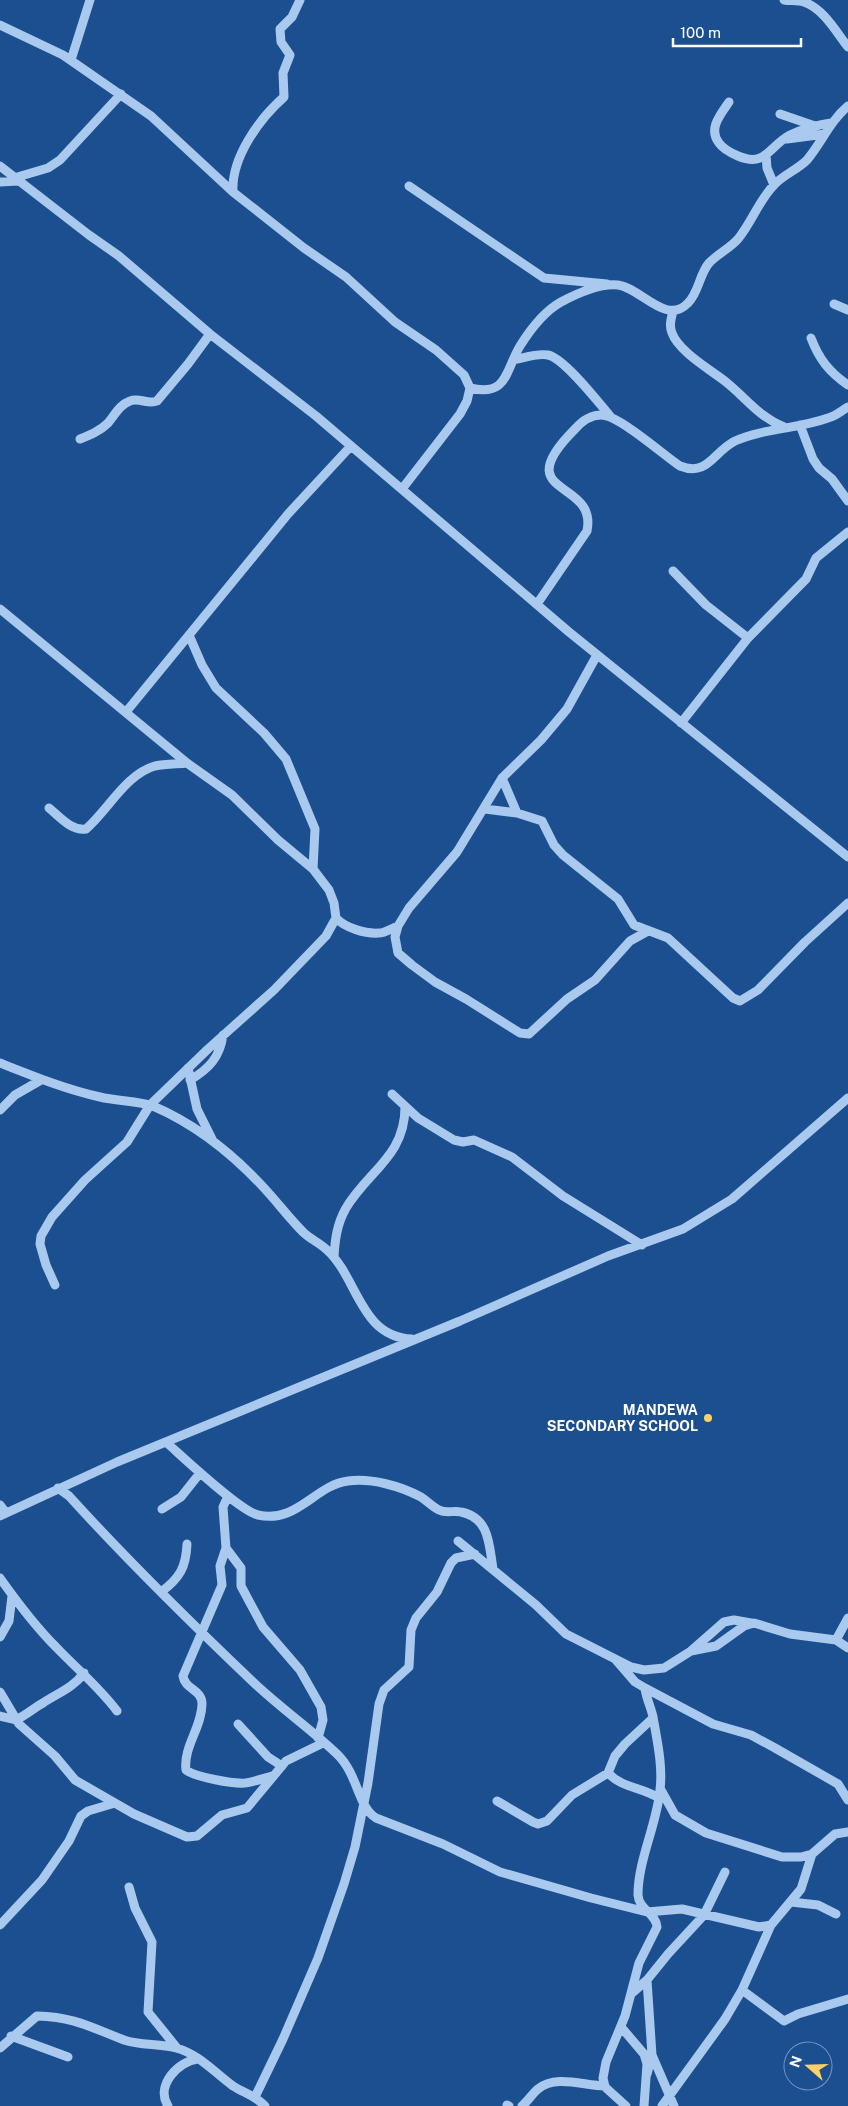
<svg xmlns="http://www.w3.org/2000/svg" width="848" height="2106" font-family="'Public Sans',sans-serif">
	<rect width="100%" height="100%" fill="#1b4f8f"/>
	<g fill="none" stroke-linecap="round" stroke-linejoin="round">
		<path stroke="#a9c9ee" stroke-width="9" d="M784 0C790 1 798 0 804 2 824 9 836 32 848 47
			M0 25 63 55 151 116 233 192 304 248 346 277 395 322 436 350 464 375 470 388 467 401 460 414 402 489
			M71 60 90 0
			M729 102C720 115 708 129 719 143 723 149 731 153 738 156 766 168 769 146 790 135 803 129 817 125 831 123
			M780 114 815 126
			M787 139 825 134
			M766 155 767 168 774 185
			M0 166 89 235 119 256 210 334 316 416 569 632 848 857
			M14 178 48 168 60 160 121 94
			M0 182 18 181
			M409 186 544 278 607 284
			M233 192C231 158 259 119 284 97L283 73 290 55 281 42 280 29 292 17 300 0
			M834 304 848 310
			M673 311C671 319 669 326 672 333 679 352 711 370 726 382 746 398 759 417 784 427
			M811 338C819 359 829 372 848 385
			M513 360C524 358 537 353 548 355 564 358 599 403 610 416
			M470 388C508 397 505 371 520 346 530 330 543 312 561 302 576 294 600 283 618 285 641 288 666 326 688 303 699 292 699 275 709 263 718 254 730 248 738 239 752 222 759 200 774 185 783 175 797 170 807 160 822 142 830 121 848 106
			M800 425 813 459 819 468 832 479 848 501
			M80 439C90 435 100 431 108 423 115 415 119 405 130 401 139 397 148 405 157 401L188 364 210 334
			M673 571 706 605 748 638
			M537 604 587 531C598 478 506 498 575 429 582 421 590 415 601 415 619 415 662 454 680 466 708 477 713 452 735 441 764 428 798 429 828 418 836 416 841 411 848 407
			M0 609 187 763 232 795 278 840 313 869 329 890 334 903 336 918 326 936 274 990 208 1049 150 1105 127 1142 85 1180 52 1217 41 1236 40 1244 46 1265 55 1285
			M189 635 202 665 216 688 264 733 286 759 315 829 313 869
			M597 655 567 709 541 740 502 778 457 852 409 908 398 926 395 937 398 953 412 965 435 982 466 999 520 1033 529 1034 567 999 595 980 630 941 648 931
			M126 712 288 514 350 447
			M681 723 748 638 806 579 816 558 848 532
			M502 778 517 813
			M49 808C60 817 71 831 86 829 108 810 126 774 155 766 165 764 177 764 187 763
			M485 809 517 813 542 821 554 845 563 855 618 899 634 925 668 938 733 998 740 1001 758 990 805 942 848 903
			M336 918C345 928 366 934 379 933 385 933 392 928 398 926
			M0 1063C33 1076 65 1089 100 1097 116 1101 139 1101 153 1106 197 1125 233 1154 265 1189 278 1203 289 1218 303 1232 310 1239 320 1243 327 1250 358 1278 360 1337 412 1339
			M188 1068 197 1109 212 1139
			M190 1080C209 1069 220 1057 223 1035
			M392 1094 418 1118 454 1140 463 1142 474 1140 512 1157 563 1196 642 1245
			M0 1110 15 1095 41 1080
			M334 1257C335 1239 337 1224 346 1208 368 1171 405 1156 405 1107
			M167 1443C184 1458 240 1511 258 1515 297 1524 315 1485 348 1481 372 1478 400 1486 421 1497 427 1501 433 1507 439 1510 447 1514 453 1510 461 1512 490 1518 489 1545 493 1569
			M58 1488 69 1496C127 1560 189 1621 252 1681 279 1707 311 1729 338 1755 358 1775 358 1807 376 1818L443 1844 500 1872 591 1898 647 1912 682 1909 759 1927 771 1925
			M228 1496 223 1507 226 1548 220 1566 222 1585 183 1676C185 1690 202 1689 202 1704 202 1727 183 1747 186 1770 195 1777 233 1784 245 1783 254 1782 264 1778 273 1776
			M0 1505 6 1513
			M162 1509 181 1497 200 1473
			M0 1516 117 1462 460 1321 608 1256 683 1229 732 1199 848 1098
			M458 1541 536 1605 566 1634 631 1667 644 1670 664 1668 691 1651 716 1646 744 1626 754 1623 790 1634 836 1640 848 1648
			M226 1548 241 1568V1586L263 1627 300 1670 321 1707 323 1720 318 1738
			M0 1578C17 1602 35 1626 56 1647 77 1669 99 1687 117 1711
			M161 1592C180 1578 186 1567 187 1544
			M0 1637 9 1621 12 1596
			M836 1640 848 1618
			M691 1651 724 1622 734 1620 751 1623
			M616 1660 635 1682 645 1688C646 1698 651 1707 653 1717 657 1740 663 1766 660 1790 657 1824 638 1860 638 1895 639 1910 656 1913 657 1927L639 1963 625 2016 606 2062 603 2078 605 2087 626 2106
			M645 1688 713 1724 751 1735 775 1748 838 1784 848 1800
			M0 1692 19 1724 55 1756 75 1780 134 1814 187 1837 197 1836 222 1815 247 1808 286 1761 323 1743
			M0 1716 16 1720C26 1715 34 1708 43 1703 58 1693 73 1688 84 1673
			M238 1724 268 1757 282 1766
			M608 1773C622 1788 642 1787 659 1798
			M661 1790 675 1815 706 1833 782 1857H801L812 1854
			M497 1801 533 1822 538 1824 547 1821 572 1795 608 1773 615 1756 625 1744 653 1718
			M129 1887 135 1908 152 1942 148 2012 177 2048
			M791 1902 818 1905 836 1914
			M0 1925 42 1880 69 1841 81 1816 88 1811 115 1803
			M742 1990 784 2021 798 2014 848 1999
			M632 1993 647 1980 668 1954 704 1915 725 1872
			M621 2027 644 2054 647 2064 644 2106
			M11 2036 68 2057
			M0 2048 37 2016C74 2017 90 2027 124 2040 141 2046 159 2043 176 2048 199 2054 215 2073 233 2086 244 2093 256 2096 265 2106
			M652 2055 674 2106
			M647 2074 652 2055 647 1980
			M255 2097 283 2039 318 1958 344 1884 355 1847 368 1783 379 1704 384 1690 409 1667 411 1630 416 1618 437 1592 451 1563 456 1558 475 1554
			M507 2105 509 2106
			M168 2106C155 2086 178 2061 198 2059
			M522 2106C528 2101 532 2094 538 2089 556 2074 584 2086 605 2086
			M662 2106 725 2019 742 1990 771 1925 801 1889 812 1854 835 1834 848 1832"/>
	</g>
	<circle fill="#ffd166" stroke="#1b4f8f" stroke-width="2" cx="708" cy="1418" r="5"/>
	<g text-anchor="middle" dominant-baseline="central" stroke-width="4" stroke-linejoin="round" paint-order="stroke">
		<g font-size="14" font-weight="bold" fill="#fff" stroke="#1b4f8f" text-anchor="end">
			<text x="698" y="1410">MANDEWA<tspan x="698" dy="16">SECONDARY SCHOOL</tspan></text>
		</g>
	</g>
	<g transform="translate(808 2066) rotate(290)"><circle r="24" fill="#1b4f8f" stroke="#7695bc"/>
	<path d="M0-4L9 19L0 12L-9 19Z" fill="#ffd166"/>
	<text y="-8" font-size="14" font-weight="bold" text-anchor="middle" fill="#ffffff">N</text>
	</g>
	<path d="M673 38v8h128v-8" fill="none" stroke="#ffffff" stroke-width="2.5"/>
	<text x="680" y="38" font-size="15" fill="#ffffff" stroke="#1b4f8f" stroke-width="4" paint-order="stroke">100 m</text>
</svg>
